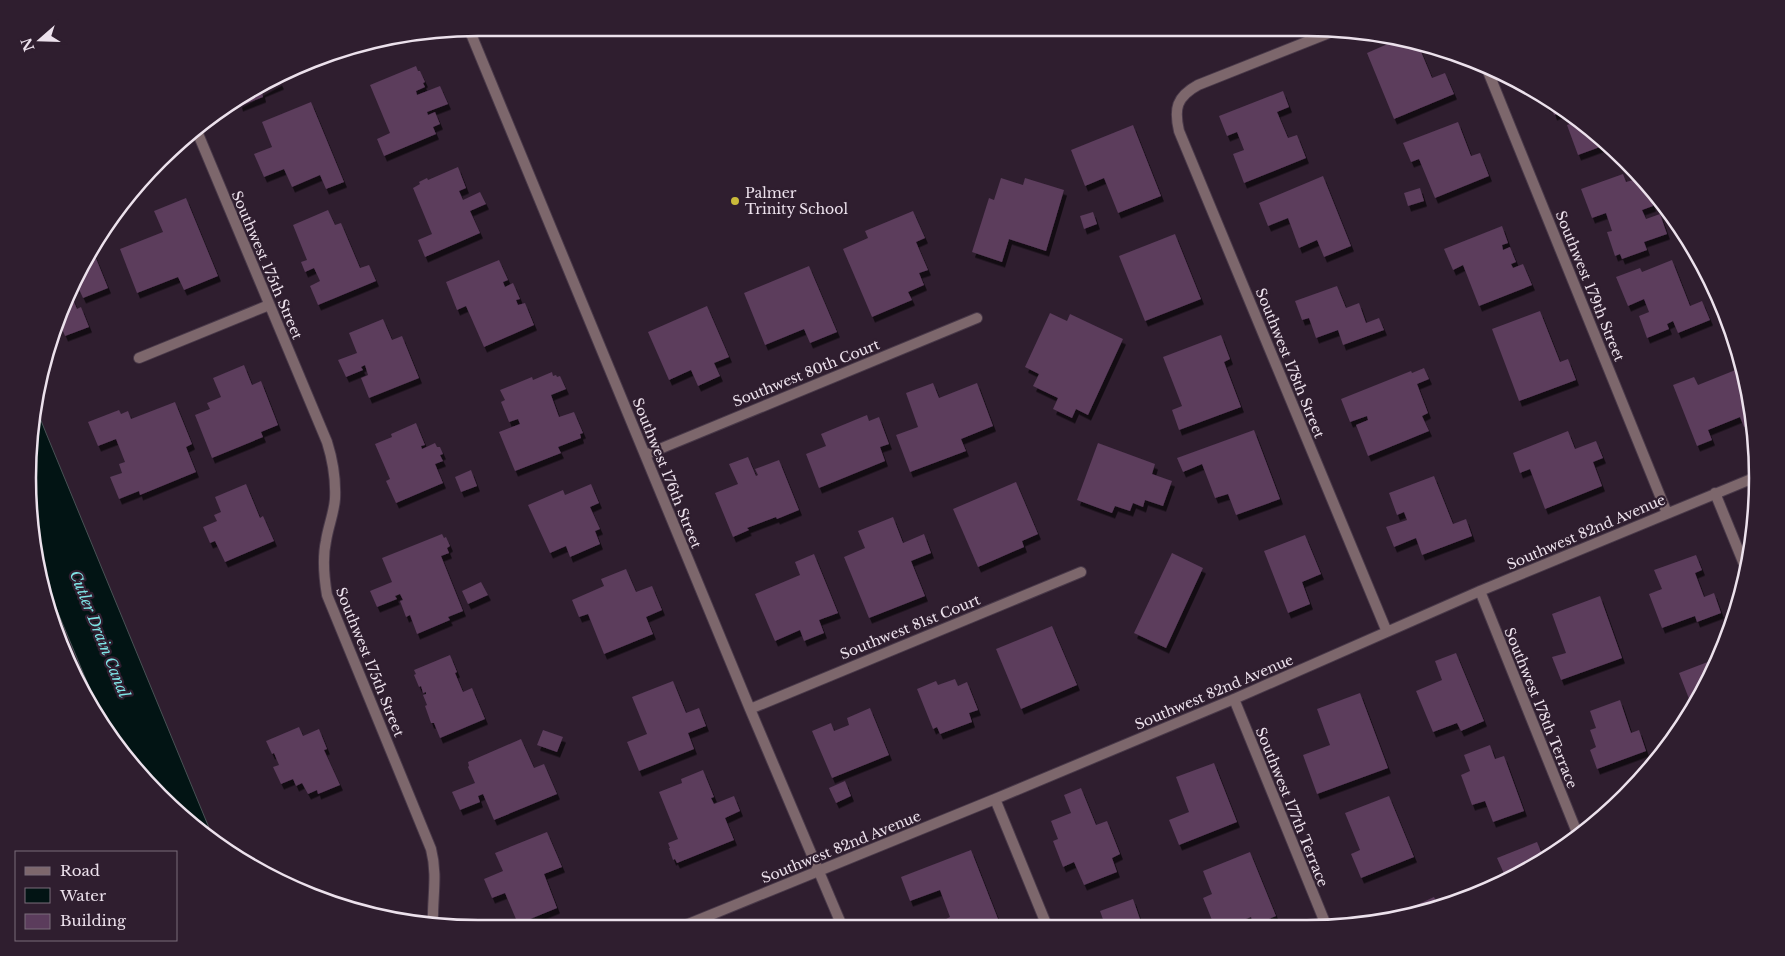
<svg xmlns="http://www.w3.org/2000/svg" width="1785" height="956" font-family="'Libre Baskerville',serif">
	<defs>
		<filter id="shadow"><feDropShadow dx="3" dy="5.5" stdDeviation="0" flood-color="#0009"/></filter>
	</defs>
	<rect width="100%" height="100%" fill="#2f1e2f"/>
	<path fill="#021414" stroke="#485255" d="M38 413 46 433 212 835 139 775 100 713 46 584 28 508Z"/>
	<path fill="#5b3c5c" filter="url(#shadow)" d="M1399 39 1417 42 1432 78 1445 73 1454 94 1394 119 1367 53Z
		M416 66 418 71H420L425 82 423 83 425 87 416 91 417 95 440 86 448 104 427 112 428 115 435 112 440 124 433 127 436 134 384 156 377 139 390 133 370 85Z
		M279 80 281 84 262 92 263 97 240 106 239 102Z
		M1283 91 1289 107 1277 112 1288 138 1297 135 1306 158 1244 183 1233 154 1244 150 1237 132 1227 136 1219 116Z
		M1542 95 1565 111 1554 115 1551 105 1547 106Z
		M311 102 344 182 326 189 320 175 292 187 284 169 264 177 254 154 272 147 262 122Z
		M1573 117 1604 139 1608 144 1578 155 1567 125 1575 122Z
		M1458 122 1471 156 1480 153 1489 176 1435 198 1419 159 1411 162 1403 143Z
		M1133 125 1161 196 1118 213 1104 178 1085 186 1071 150Z
		M458 167 466 188 459 191 463 200 480 192 486 204 470 211 480 233 425 257 418 240 432 234 413 188 420 184 419 182 427 178 428 180Z
		M1623 174 1626 182 1640 178 1645 183 1653 206 1642 210 1646 219 1660 214 1667 234 1644 242 1647 250 1622 259 1620 254 1615 256 1607 232 1612 231 1606 213 1592 218 1581 189Z
		M1323 176 1351 246 1324 257 1317 240 1299 248 1288 218 1268 226 1259 203Z
		M1001 178 1023 185 1025 178 1064 190 1046 251 1009 239 1002 262 972 252 989 198 994 200Z
		M1420 188 1424 201 1408 206 1404 193Z
		M186 198 218 276 184 290 178 277 137 293 120 249 163 232 154 211Z
		M328 210 335 225 341 223 360 268 369 265 376 281 318 305 310 286 320 281 314 268 305 272 301 262 307 260 293 225Z
		M913 211 925 238 916 242 928 270 919 273 924 285 908 292 912 300 872 317 843 249 868 238 865 231Z
		M1093 212 1097 224 1084 229 1080 216Z
		M1502 226 1508 243 1502 245 1503 250 1510 247 1516 262 1511 264 1513 268 1523 264 1532 285 1479 306 1463 265 1453 270 1444 249Z
		M1175 234 1201 299 1145 321 1119 256Z
		M93 251 108 288 83 298 78 287 76 288Z
		M499 260 508 280 503 282 505 287 513 283 520 299 516 300 518 305 525 303 534 325 484 347 466 306 457 310 446 282Z
		M1672 260 1690 306 1702 301 1710 320 1678 333 1673 321 1667 324 1669 329 1647 338 1639 316 1649 312 1644 299 1628 306 1616 277 1640 268 1642 272Z
		M809 266 837 332 810 343 804 329 765 345 744 293Z
		M1337 286 1346 308 1359 303 1366 323 1379 318 1384 330 1343 345 1338 330 1316 338 1309 318 1302 320 1295 301Z
		M72 297 77 309 81 307 89 327 65 336 60 324Z
		M707 306 729 357 714 363 720 376 698 386 691 370 669 380 648 332Z
		M1540 311 1560 362 1568 359 1576 380 1519 401 1492 329Z
		M1050 313 1067 321 1070 314 1123 339 1088 415 1076 409 1072 418 1053 409 1058 398 1033 386 1039 374 1025 367Z
		M383 319 392 340 402 336 419 378 369 398 361 378 368 375 365 365 361 367 363 370 346 377 338 360 357 353 349 333Z
		M1221 335 1230 359 1224 362 1241 407 1179 430 1172 410 1182 406 1163 357Z
		M244 365 252 385 261 381 278 425 261 432 263 437 212 458 195 415 210 409 207 403 221 397 213 378Z
		M1743 367 1752 423 1744 427 1740 417 1708 430 1712 440 1697 446 1673 385 1694 377 1698 385Z
		M1424 368 1429 379 1417 384 1428 413 1422 416 1429 431 1368 456 1356 425 1368 420 1367 416 1350 422 1341 399 1411 371 1412 373Z
		M552 372 553 376 556 375 557 377 560 376 566 389 551 395 559 417 574 412 583 433 580 434 581 438 558 447 561 453 515 471 499 432 520 424 518 419 509 422 501 402 505 400 500 390 532 377 533 380Z
		M933 383 939 398 977 383 993 426 961 439 966 451 910 472 896 435 918 427 906 393Z
		M175 402 192 444 186 447 196 472 140 495 139 491 119 499 110 477 122 473 119 464 125 462 116 439 98 446 88 422 119 410 121 414 128 411 131 419Z
		M867 415 869 421 879 417 889 444 880 447 885 461 819 488 806 454 826 446 821 434Z
		M416 423 425 445 421 446 422 449 435 443 437 447H440L443 454 440 455 443 461 435 464 443 483 396 503 386 481 390 479 375 444 392 437 391 434Z
		M1254 430 1280 499 1236 515 1228 494 1215 498 1202 464 1183 472 1177 458Z
		M1568 431 1575 449 1596 441 1603 458 1593 462 1602 486 1545 509 1530 469 1520 473 1513 453Z
		M1098 443 1155 464 1152 474 1172 481 1163 506 1145 500 1143 507 1133 503 1130 511 1115 506 1112 513 1077 500Z
		M748 457 756 476 758 475 755 469 779 460 799 510 777 519 776 517 747 528 749 530 733 537 715 493 738 484 729 464Z
		M471 470 477 486 461 492 455 477Z
		M1434 476 1453 524 1466 519 1472 536 1422 555 1416 538 1394 547 1386 527 1407 520 1404 512 1397 515 1389 493Z
		M1016 482 1038 534 1022 541 1024 547 978 567 953 509Z
		M246 484 260 518 263 516 274 541 225 562 215 541 210 543 203 527 217 521 214 515 221 512 215 497Z
		M591 484 599 503 590 507 600 529 595 531 600 544 570 557 566 546 550 553 528 505 563 490 565 495Z
		M893 517 903 543 924 534 931 553 911 561 925 596 869 618 844 557 865 548 858 531Z
		M442 534 444 538 446 537 450 546 447 548 449 553 441 556 463 611 448 617 450 620 417 634 410 615 406 617 400 601 403 600 400 594 395 596 397 599 377 607 370 591 392 582 382 558Z
		M1305 535 1321 574 1302 582 1310 604 1288 613 1264 551Z
		M1172 553 1203 568 1166 648 1134 633Z
		M814 554 838 613 819 620 824 633 804 641 800 630 775 641 755 594 800 575 795 562Z
		M1696 555 1702 570 1695 573 1704 597 1714 593 1721 613 1697 622 1695 616 1662 628 1649 594 1662 589 1654 570Z
		M626 569 636 592 652 586 662 610 646 617 653 634 604 654 588 614 579 617 572 600 604 586 601 579Z
		M481 582 488 595 468 604 462 591Z
		M1600 596 1622 658 1561 680 1552 657 1566 653 1552 614Z
		M1052 626 1077 685 1021 709 996 649Z
		M1456 653 1484 721 1461 731 1457 723 1433 732 1416 691 1442 680 1435 661Z
		M450 655 457 672 455 673 463 692 472 688 485 719 440 738 434 723H431L425 706 427 705 423 695 426 694V692L423 693 421 686 419 687 414 675 416 674 414 670Z
		M1718 658 1697 703 1693 709 1679 673Z
		M955 679 958 686 967 682 978 710 969 713 972 722 940 734 937 727 933 729 917 689 936 681 938 685Z
		M673 681 686 713 699 708 706 726 688 733 694 749 639 771 627 742 647 734 632 697Z
		M1360 693 1388 768 1317 794 1303 755 1330 745 1317 709Z
		M1620 700 1631 733 1639 730 1646 751 1597 769 1590 750 1596 747 1590 730 1596 728 1590 711Z
		M870 708 889 755 832 778 812 731 831 723 834 731 849 725 847 718Z
		M299 727 303 736 319 729 327 749 324 750 340 785 318 794 317 790 308 794 302 783 296 786 293 779 281 784 273 767 279 765 274 753 272 754 266 741Z
		M543 730 563 737 557 752 537 745Z
		M521 739 534 768 544 764 557 794 494 820 483 794 478 796 480 802 460 810 452 792 475 783 468 767 469 766 468 762Z
		M1490 745 1495 759 1504 756 1524 811 1493 822 1485 801 1472 805 1461 775 1470 771 1464 755Z
		M1214 763 1237 822 1179 845 1169 820 1189 812 1176 777Z
		M703 770 714 797 711 798 714 804 734 796 740 811 725 818 734 840 677 863 675 859 673 860 669 848H670L668 843 678 839 659 792 682 783 681 779Z
		M845 781 851 796 836 803 829 788Z
		M1081 788 1096 825 1107 821 1120 854 1112 858 1117 872 1084 885 1074 862 1063 867 1053 841 1058 839 1051 821 1071 813 1064 795Z
		M1389 796 1414 857 1361 878 1351 854 1360 850 1345 813Z
		M547 832 562 867 544 874 557 908 518 924 505 893 492 898 484 879 503 871 495 853Z
		M1537 842 1542 854 1532 858 1535 864 1506 878 1497 858Z
		M971 850 998 919 981 926H946L944 920 950 917 940 890 910 901 901 877Z
		M1250 852 1276 916 1254 925 1251 917 1230 925H1214L1203 898 1212 894 1203 871Z
		M1434 897 1439 908 1386 920V919Z
		M1133 899 1142 925H1105L1100 911Z"/>
	<g fill="none" stroke-linecap="round" stroke-linejoin="round">
		<defs>
			<path id="street" d="M469 29 750 709 842 926
				M1339 29 1198 85C1176 97 1174 109 1179 131L1387 632
				M1487 69 1667 513
				M196 129 327 442C333 461 336 479 335 499 334 513 328 527 326 541 322 559 324 577 327 595L431 849C438 876 432 898 433 925
				M139 358 269 305
				M645 455 977 318
				M1715 493 1746 569
				M1480 591 1578 835
				M1234 699 1326 925
				M750 709 1081 572
				M995 799 1047 926
				M681 927 995 799 1234 699 1480 591 1756 477"/>
		</defs>
		<use href="#street" stroke="#493949" stroke-width="12"/>
		<use href="#street" stroke="#7d676c" stroke-width="10"/>
	</g>
	<circle fill="#caba3a" stroke="#2f1e2f" stroke-width="2" cx="735" cy="201" r="5"/>
	<g text-anchor="middle" dominant-baseline="central" stroke-width="4.5" stroke-linejoin="round" paint-order="stroke">
		<g font-size="14" fill="#ece1ec" stroke="#2f1e2f" text-anchor="start">
			<text x="745" y="193">Palmer<tspan x="745" dy="16">Trinity School</tspan></text>
		</g>
		<g font-size="14" fill="#ece1ec" stroke="#2f1e2f">
			<text transform="translate(267 265) rotate(67)">Southwest 175th Street</text>
			<text transform="translate(1590 286) rotate(68)">Southwest 179th Street</text>
			<text transform="translate(1290 363) rotate(68)">Southwest 178th Street</text>
			<text transform="translate(806 373) rotate(-22)">Southwest 80th Court</text>
			<text transform="translate(667 473) rotate(68)">Southwest 176th Street</text>
			<text transform="translate(1586 532) rotate(-23)">Southwest 82nd Avenue</text>
			<text transform="translate(910 627) rotate(-22)">Southwest 81st Court</text>
			<text transform="translate(370 662) rotate(68)">Southwest 175th Street</text>
			<text transform="translate(1214 692) rotate(-23)">Southwest 82nd Avenue</text>
			<text transform="translate(1541 708) rotate(68)">Southwest 178th Terrace</text>
			<text transform="translate(1292 807) rotate(68)">Southwest 177th Terrace</text>
			<text transform="translate(841 847) rotate(-22)">Southwest 82nd Avenue</text>
		</g>
		<g font-size="15" font-style="italic" fill="#80e5e7" stroke="#2f1e2f">
			<text transform="translate(100 634) rotate(68)">Cutler Drain Canal</text>
		</g>
	</g>
	<path d="M0 0H1785V956H0ZM478 36H1307A442 442 0 0 1 1749 478V478A442 442 0 0 1 1307 920H478A442 442 0 0 1 36 478V478A442 442 0 0 1 478 36Z" fill="#2f1e2f" fill-rule="evenodd"/>
	<path fill="none" stroke="#ece1ec" stroke-width="2.5" d="M478 36H1307A442 442 0 0 1 1749 478V478A442 442 0 0 1 1307 920H478A442 442 0 0 1 36 478V478A442 442 0 0 1 478 36Z"/>
	<rect x="15" y="851" width="162" height="90" fill="#2f1e2f" stroke="#7b6c7b"/>
	<rect x="25" y="867" width="25" height="8" fill="#7d676c" stroke="#7b6c7b"/>
	<text x="60" y="876" font-size="15" fill="#ece1ec">Road</text>
	<rect x="25" y="888" width="25" height="15" fill="#021414" stroke="#7b6c7b"/>
	<text x="60" y="901" font-size="15" fill="#ece1ec">Water</text>
	<rect x="25" y="914" width="25" height="15" fill="#5b3c5c" stroke="#7b6c7b"/>
	<text x="60" y="926" font-size="15" fill="#ece1ec">Building</text>
	<g transform="translate(40 40) rotate(250)" stroke="#2f1e2f" stroke-width="4" paint-order="stroke">
	<path d="M0-4L9 19L0 12L-9 19Z" fill="#ece1ec"/>
	<text y="-8" font-size="14" font-weight="bold" text-anchor="middle" fill="#ece1ec">N</text>
	</g>
</svg>
